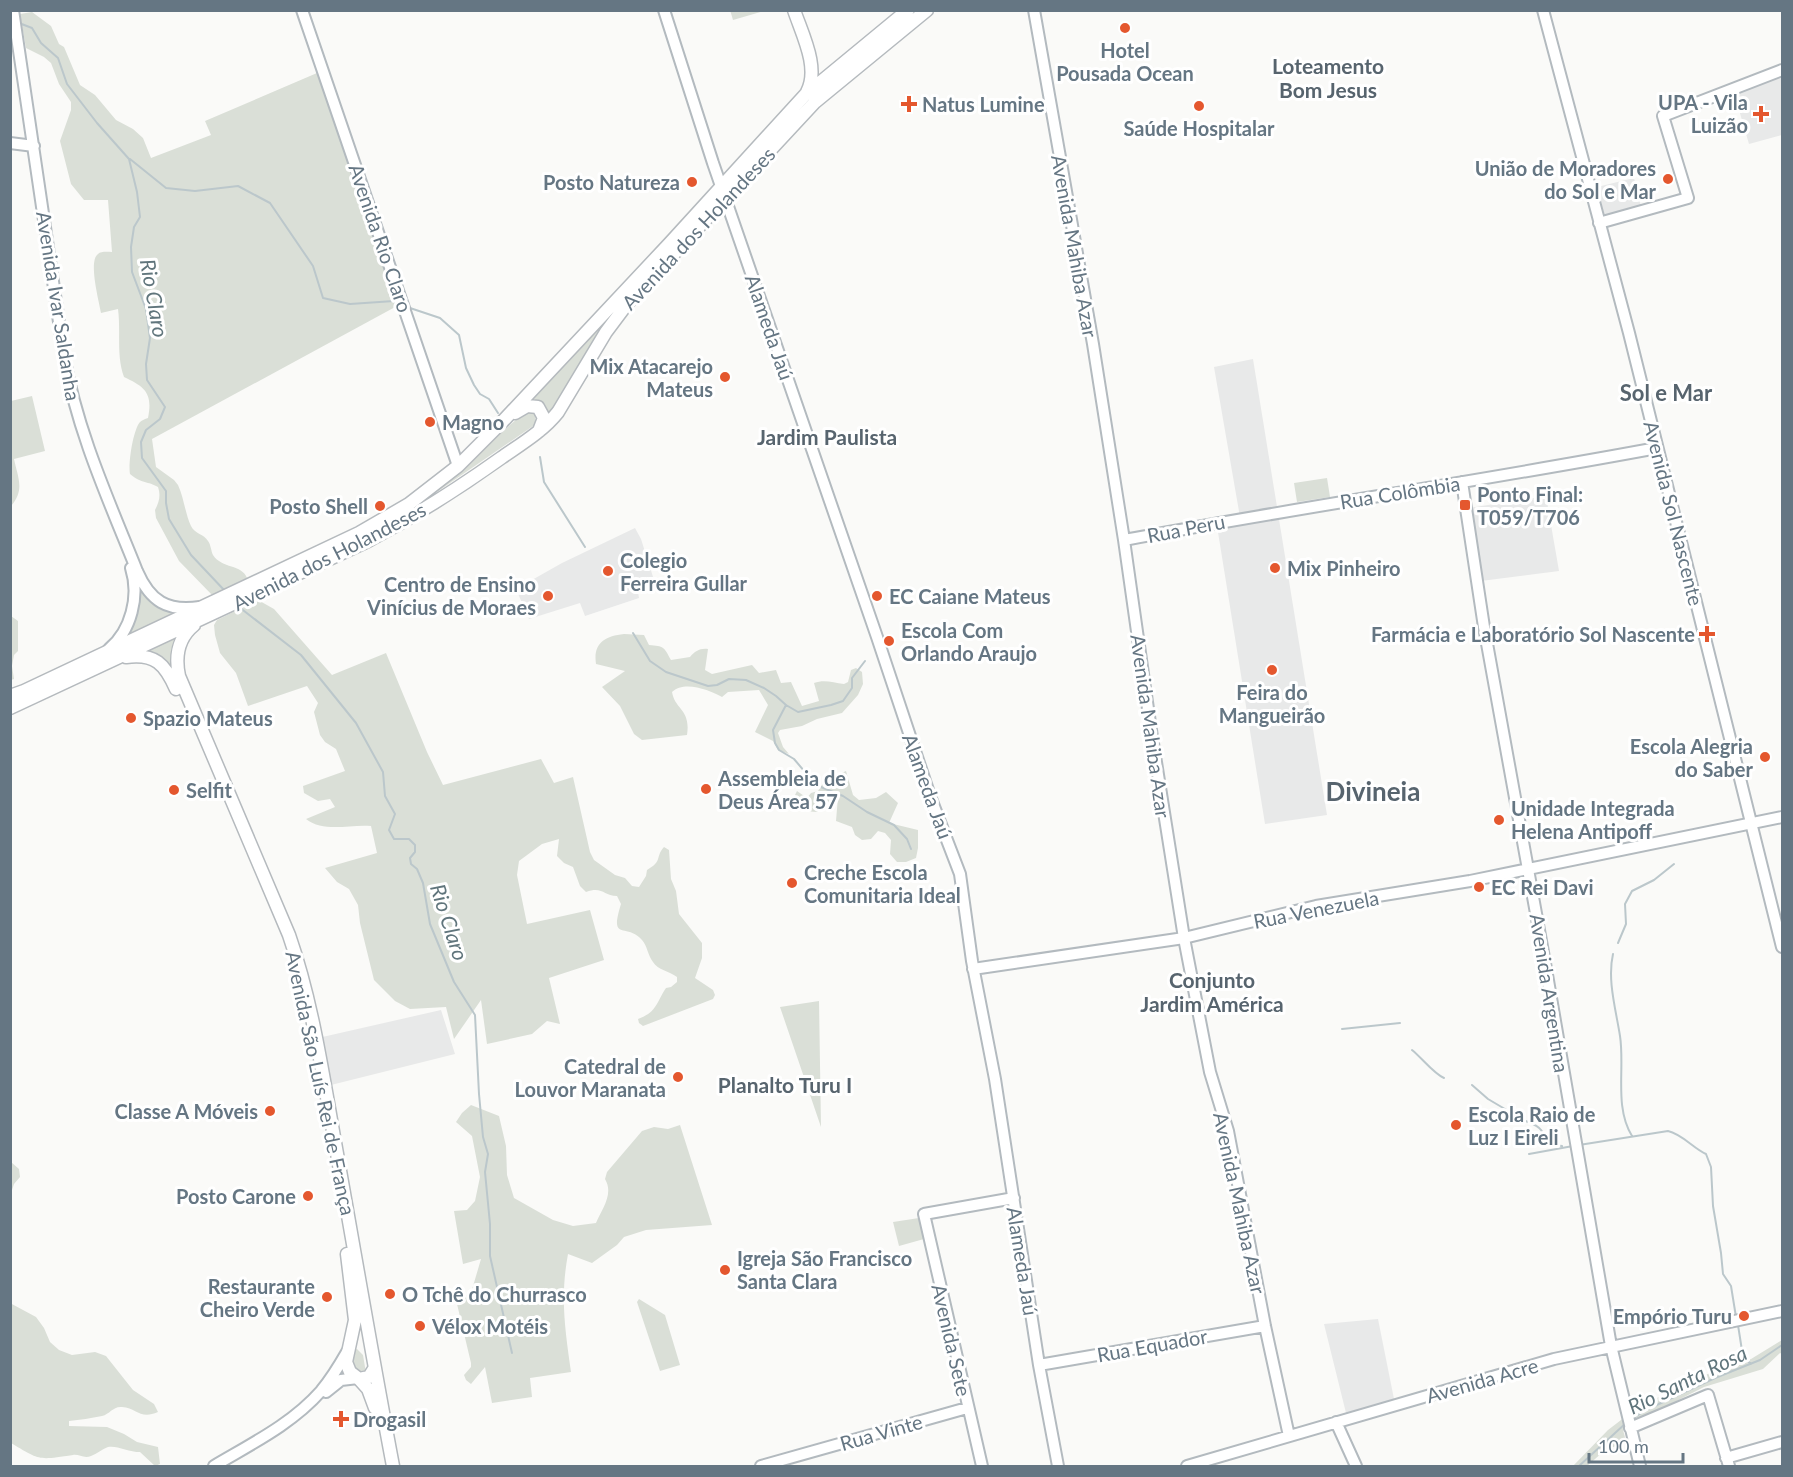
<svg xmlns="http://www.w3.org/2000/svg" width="1793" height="1477" font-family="Lato,sans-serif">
	<rect width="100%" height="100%" fill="#fafaf8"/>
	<path fill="#e8e9e9" d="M1782 74V135L1749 144 1734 93Z
		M1634 178 1641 206 1605 217 1597 187Z
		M1253 359 1327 815 1265 824 1217 526 1241 523 1214 367Z
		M1546 496 1559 571 1481 581 1469 508Z
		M635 528 641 539 654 580 637 586 639 598 585 616 580 603 529 619 516 589 562 563Z
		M441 1010 455 1054 327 1086 318 1038Z
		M1378 1319 1394 1399 1346 1413 1324 1324Z"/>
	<path fill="#dadfd7" d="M730 10H764V11L733 20Z
		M32 12 51 26 59 44 64 47 80 85 95 95 116 120 133 129 143 138 151 158 211 135 205 121 317 73 397 306 152 439 156 467 174 480 178 485C184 498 185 513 191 526 195 534 204 534 208 541 211 545 211 551 213 555 222 569 242 564 247 578L213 596 179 561 156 518 155 510C159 502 161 496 158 487 148 481 142 484 130 474 128 464 133 430 140 422 142 420 145 419 148 418 153 393 145 387 124 377 116 355 121 332 118 309L101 313C99 301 88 261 98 254 101 251 108 252 112 252L108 200H84L71 184 60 141 71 110V102L59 84 51 63 44 57 26 48 20 14Z
		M611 312 612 315 552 412 549 413 540 402 531 398Z
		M32 396 45 451 14 459C18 478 25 490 11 506V401Z
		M525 412H531L535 415 536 422 533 426 418 505Z
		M1327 478 1330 497 1297 502 1294 483Z
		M137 581 173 613 128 635V634Z
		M258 600 274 609 332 675 386 653 427 752 443 785 541 759 554 783 573 777 590 852 594 860 615 875 625 878 632 886 639 887 646 876 647 870C663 861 655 857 664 847L669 850 671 879 676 891 679 914 702 943V958L695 978 713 990 715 995 713 999 643 1026 639 1023 638 1019C657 1012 656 1003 666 988L671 987 677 982V977C669 971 658 970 653 962 648 956 647 945 642 940 626 922 609 943 621 904L617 896C603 896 603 886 586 892L580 886 573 867 564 863 557 856 559 839 542 844 519 861 517 875 527 924 590 910 604 960 549 978 560 1024 547 1021 532 1034 487 1044 481 1000 454 1039 446 1007 410 1009 395 1001 374 980 360 923 358 905 349 889 337 882 325 868 377 853 371 826C350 824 324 833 306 819L335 807 330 799 318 801 304 793 303 786 345 771 336 749 325 742 320 735 314 712 318 703 307 686 248 706 236 673 220 653 215 635 214 625 217 620Z
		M11 616 18 621V651L14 655 12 666 14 679 11 680Z
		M624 634 644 635 649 645C664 646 664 647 671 660L690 657C695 651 700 648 708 649L705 670 712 674 752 665 759 673 776 670 781 683 791 682 802 706 819 701 814 683C825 679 833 683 844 684L848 682 851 670 856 668 862 672 863 684 858 695 842 713 817 719 802 726 780 730 778 733 783 747 789 754 778 750 773 741 755 732 768 705 759 690 728 692 722 697C710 690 684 680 672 692 675 710 691 709 687 735L642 740 634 734 620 706 602 687 625 671 596 664C593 644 604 636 624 634Z
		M173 639 175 640 171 655V670L147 652Z
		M846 771 853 795 859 800 876 798 886 792 898 803 889 823 918 830V848L916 858 906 862H897L890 854 891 840 885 833 878 831 871 839 862 840 855 835 852 827 836 821 838 797 817 812 804 811 794 805 793 799 797 791 807 798 811 793 818 791 825 780Z
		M819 1001 821 1127 780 1007Z
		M471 1105 499 1116 506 1146 507 1175 514 1198 553 1220 573 1226 596 1223C602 1209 614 1194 605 1179L607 1172 642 1131 654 1127 668 1129 680 1125 712 1225 646 1230 624 1237 617 1245 592 1263 568 1254C560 1297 565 1329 571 1372L530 1378 532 1397 492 1403 485 1367 471 1384 466 1380 464 1375 471 1367V1363L457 1304 461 1298 471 1293 481 1259 463 1264 454 1211 467 1210 475 1201 480 1177 472 1136 456 1122 462 1113Z
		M11 1162 19 1169 20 1177 14 1184 11 1193Z
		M919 1218 924 1239 899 1246 893 1222Z
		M639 1299 665 1315 680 1365 660 1371 637 1302Z
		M10 1303 36 1317 44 1328 50 1342 59 1350 72 1355 95 1352 106 1356 125 1380 133 1390 154 1404 158 1412C140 1420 137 1408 122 1407 113 1406 110 1414 102 1416 91 1418 80 1420 69 1421V1426L107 1427 124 1434 137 1442 158 1447 160 1464 155 1466 140 1452C129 1452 116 1445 108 1447 102 1449 97 1454 91 1456 84 1459 79 1454 73 1455 38 1460 41 1461 11 1443Z
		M1782 1340V1354L1780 1353 1763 1369 1704 1387 1633 1423 1623 1430 1626 1441 1603 1452 1587 1466H1573L1608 1430 1638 1407 1714 1371 1751 1359Z
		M357 1349 363 1355 366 1373 364 1375 353 1372 352 1351Z"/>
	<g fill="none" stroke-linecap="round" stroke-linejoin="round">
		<path stroke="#bbc7cb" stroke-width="2" d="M19 23 32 28 41 43 58 58 67 84 97 123 129 159 137 192 140 217 134 227 131 247 132 272 146 309 150 338 146 364 147 380 165 407 160 419 146 430 141 442 142 458 166 491V503L169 519 191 555 225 591
			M130 159 166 188 195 191 238 186 270 203 313 266 323 298 350 304 394 301
			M410 308 440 318 459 335 466 368 474 385 480 394 489 399 498 413
			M540 457 544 482 585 547
			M239 607 301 655 356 723 383 772 385 796 395 814 389 830 394 839H409L415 845V852L410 858 411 864 417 869 423 883 430 924 454 982 475 1015 479 1094 483 1137 488 1154 485 1172 490 1224V1256L512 1353
			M633 633 650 661 666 672 708 686 717 685 729 679 746 680 764 688 776 696 786 705 798 712 831 705 843 701 852 688V678L865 661
			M786 705 773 730 775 743 779 750 794 759 816 785 843 796 867 812 894 825 907 839 911 849
			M1618 943 1626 924 1625 904 1632 891 1654 880 1674 864
			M1613 954C1607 980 1616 1010 1620 1036 1625 1068 1614 1107 1632 1136
			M1342 1029 1400 1023
			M1412 1050C1422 1058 1434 1074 1444 1078
			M1472 1085 1488 1099 1510 1112
			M1521 1119C1527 1122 1537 1124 1541 1130 1545 1134 1543 1139 1548 1144L1562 1146
			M1579 1145 1668 1131C1682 1134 1693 1148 1706 1154L1711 1167 1713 1206 1721 1253 1723 1274 1731 1286 1736 1317
			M1529 1154 1573 1146
			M1738 1325 1743 1357 1751 1364
			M1633 1418 1648 1409 1715 1378 1760 1360 1782 1345
			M1579 1466 1626 1423"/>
		<defs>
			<path id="secondary" d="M13 10 64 356C77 431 109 501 137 571 150 601 167 612 200 607
				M302 10 458 466
				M664 10 713 163 877 637 930 796 960 874 972 961 995 1079 1039 1365 1058 1466
				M1034 10 1093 344 1124 540 1152 737 1184 938 1210 1072 1228 1131 1265 1326 1289 1436
				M1543 10 1629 333 1782 947
				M10 143 34 146
				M1599 223 1688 198 1663 116 1782 70
				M1462 482 1484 627 1545 963 1611 1346 1640 1466
				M1124 540C1302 507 1480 481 1657 448
				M109 649C131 631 140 596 131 568
				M973 969 1184 938 1316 906 1470 881 1782 817
				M1039 1365 1265 1326
				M326 1392 341 1380 358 1378
				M1336 1422 1356 1466
				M1630 1428 1708 1395 1729 1466
				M1726 1458 1782 1442
				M214 1466C251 1444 292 1424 321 1391 331 1379 339 1366 347 1352
				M761 1466 967 1408
				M982 1466 924 1214 1014 1198
				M1187 1466 1554 1359 1782 1311"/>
			<path id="primary" d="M794 10C802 34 820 68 807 92
				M515 413 527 406 538 407 544 418 539 431
				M194 625C178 638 175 657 179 676L289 935C313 1004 323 1077 336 1148 355 1254 373 1361 393 1466
				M126 657C155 653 165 664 176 689
				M10 696 24 691 359 533 409 504 458 466 503 421 670 243 805 95 908 10
				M10 708 368 541C415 516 459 488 501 458 521 444 543 431 558 412L606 332 627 304 815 102 927 10
				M347 1254 355 1320 346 1362 350 1372 359 1379 369 1377 374 1369
				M359 1379 368 1389 375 1408"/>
		</defs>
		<use href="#secondary" stroke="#b3babf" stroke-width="14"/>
		<use href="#primary" stroke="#b5babe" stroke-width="15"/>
		<use href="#secondary" stroke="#fff" stroke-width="10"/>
		<use href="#primary" stroke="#fff" stroke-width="12"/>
	</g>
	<g fill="#e4572e" stroke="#fff" stroke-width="2">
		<circle cx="1125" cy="28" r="6"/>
		<path d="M906 95h6v6h6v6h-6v6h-6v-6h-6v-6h6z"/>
		<circle cx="1199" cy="106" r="6"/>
		<path d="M1758 105h6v6h6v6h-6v6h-6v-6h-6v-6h6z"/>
		<circle cx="1668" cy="179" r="6"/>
		<circle cx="692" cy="182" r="6"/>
		<circle cx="725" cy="377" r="6"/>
		<circle cx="430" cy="422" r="6"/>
		<rect x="1459" y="499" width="12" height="12" rx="3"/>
		<circle cx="380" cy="506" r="6"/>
		<circle cx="1275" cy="568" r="6"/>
		<circle cx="608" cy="571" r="6"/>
		<circle cx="548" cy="596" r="6"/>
		<circle cx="877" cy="596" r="6"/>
		<path d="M1704 625h6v6h6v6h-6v6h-6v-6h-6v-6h6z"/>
		<circle cx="889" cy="641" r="6"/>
		<circle cx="1272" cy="670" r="6"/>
		<circle cx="131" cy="718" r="6"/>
		<circle cx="1765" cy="757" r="6"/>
		<circle cx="706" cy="789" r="6"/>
		<circle cx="174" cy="790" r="6"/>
		<circle cx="1499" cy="820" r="6"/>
		<circle cx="792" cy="883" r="6"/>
		<circle cx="1479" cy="887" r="6"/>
		<circle cx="678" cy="1077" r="6"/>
		<circle cx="270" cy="1111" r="6"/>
		<circle cx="1456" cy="1125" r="6"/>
		<circle cx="308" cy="1196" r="6"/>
		<circle cx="725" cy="1270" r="6"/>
		<circle cx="390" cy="1294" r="6"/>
		<circle cx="327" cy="1297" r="6"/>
		<circle cx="1744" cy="1316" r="6"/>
		<circle cx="420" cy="1326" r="6"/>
		<path d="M338 1410h6v6h6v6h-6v6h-6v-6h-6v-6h6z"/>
	</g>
	<g text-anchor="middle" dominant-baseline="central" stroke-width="6" stroke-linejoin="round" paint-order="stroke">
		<g font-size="20" font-weight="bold" fill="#657683" stroke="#fff" text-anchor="start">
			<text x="1125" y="50" text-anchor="middle">Hotel<tspan x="1125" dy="23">Pousada Ocean</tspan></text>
			<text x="1748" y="102" text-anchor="end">UPA - Vila<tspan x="1748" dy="23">Luizão</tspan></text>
			<text x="922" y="104">Natus Lumine</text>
			<text x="1199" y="128" text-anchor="middle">Saúde Hospitalar</text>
			<text x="1656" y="168" text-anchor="end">União de Moradores<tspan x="1656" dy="23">do Sol e Mar</tspan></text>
			<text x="680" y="182" text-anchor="end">Posto Natureza</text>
			<text x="713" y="366" text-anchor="end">Mix Atacarejo<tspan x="713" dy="23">Mateus</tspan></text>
			<text x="442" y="422">Magno</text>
			<text x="1477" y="494">Ponto Final:<tspan x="1477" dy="23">T059/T706</tspan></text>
			<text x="368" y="506" text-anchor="end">Posto Shell</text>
			<text x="620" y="560">Colegio<tspan x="620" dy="23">Ferreira Gullar</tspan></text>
			<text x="1287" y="568">Mix Pinheiro</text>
			<text x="536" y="584" text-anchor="end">Centro de Ensino<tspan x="536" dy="23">Vinícius de Moraes</tspan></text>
			<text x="889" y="596">EC Caiane Mateus</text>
			<text x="901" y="630">Escola Com<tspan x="901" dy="23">Orlando Araujo</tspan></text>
			<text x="1695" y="634" text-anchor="end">Farmácia e Laboratório Sol Nascente</text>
			<text x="1272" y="692" text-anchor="middle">Feira do<tspan x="1272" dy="23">Mangueirão</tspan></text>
			<text x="143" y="718">Spazio Mateus</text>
			<text x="1753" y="746" text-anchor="end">Escola Alegria<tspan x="1753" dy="23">do Saber</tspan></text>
			<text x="718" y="778">Assembleia de<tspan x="718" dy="23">Deus Área 57</tspan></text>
			<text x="186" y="790">Selfit</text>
			<text x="1511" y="808">Unidade Integrada<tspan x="1511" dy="23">Helena Antipoff</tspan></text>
			<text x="804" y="872">Creche Escola<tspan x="804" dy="23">Comunitaria Ideal</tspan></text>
			<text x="1491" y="887">EC Rei Davi</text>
			<text x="666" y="1066" text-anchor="end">Catedral de<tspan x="666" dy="23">Louvor Maranata</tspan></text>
			<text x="258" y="1111" text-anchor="end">Classe A Móveis</text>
			<text x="1468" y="1114">Escola Raio de<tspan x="1468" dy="23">Luz I Eireli</tspan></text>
			<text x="296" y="1196" text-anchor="end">Posto Carone</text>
			<text x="737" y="1258">Igreja São Francisco<tspan x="737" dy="23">Santa Clara</tspan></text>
			<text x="315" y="1286" text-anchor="end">Restaurante<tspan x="315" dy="23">Cheiro Verde</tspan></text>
			<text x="402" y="1294">O Tchê do Churrasco</text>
			<text x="1732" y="1316" text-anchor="end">Empório Turu</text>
			<text x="432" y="1326">Vélox Motéis</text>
			<text x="353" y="1419">Drogasil</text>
		</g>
		<g font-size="20" fill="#657683" stroke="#fff">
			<text transform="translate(698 228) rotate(-47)">Avenida dos Holandeses</text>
			<text transform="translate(381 238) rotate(71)">Avenida Rio Claro</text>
			<text transform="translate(1075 246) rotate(80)">Avenida Mahiba Azar</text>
			<text transform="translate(59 306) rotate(81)">Avenida Ivar Saldanha</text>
			<text transform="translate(770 327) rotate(71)">Alameda Jaú</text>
			<text transform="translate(1400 492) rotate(-9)">Rua Colômbia</text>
			<text transform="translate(1674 513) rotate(76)">Avenida Sol Nascente</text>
			<text transform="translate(1186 528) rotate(-11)">Rua Peru</text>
			<text transform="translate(329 556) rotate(-27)">Avenida dos Holandeses</text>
			<text transform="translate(1151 726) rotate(82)">Avenida Mahiba Azar</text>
			<text transform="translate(928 786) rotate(70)">Alameda Jaú</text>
			<text transform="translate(1316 909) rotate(-11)">Rua Venezuela</text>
			<text transform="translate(1550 993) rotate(81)">Avenida Argentina</text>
			<text transform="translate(321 1083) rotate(78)">Avenida São Luís Rei de França</text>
			<text transform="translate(1240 1203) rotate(78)">Avenida Mahiba Azar</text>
			<text transform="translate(1023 1261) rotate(81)">Alameda Jaú</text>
			<text transform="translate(952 1340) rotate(77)">Avenida Sete</text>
			<text transform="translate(1152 1345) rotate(-10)">Rua Equador</text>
			<text transform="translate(1482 1380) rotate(-16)">Avenida Acre</text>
			<text transform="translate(881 1432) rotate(-16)">Rua Vinte</text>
		</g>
		<g font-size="21" font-weight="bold" fill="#57646e" stroke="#fff">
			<text x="1328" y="65">Loteamento<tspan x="1328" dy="24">Bom Jesus</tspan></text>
			<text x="827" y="436">Jardim Paulista</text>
			<text x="1212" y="979">Conjunto<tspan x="1212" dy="24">Jardim América</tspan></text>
			<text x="785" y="1084">Planalto Turu I</text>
		</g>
		<g font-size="21" font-style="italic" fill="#60757c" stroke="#fff">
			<text transform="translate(155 298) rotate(80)">Rio Claro</text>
			<text transform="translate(450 922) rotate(72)">Rio Claro</text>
			<text transform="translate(1687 1379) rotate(-26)">Rio Santa Rosa</text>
		</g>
		<g font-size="22" font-weight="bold" fill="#57646e" stroke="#fff">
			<text x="1666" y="392">Sol e Mar</text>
		</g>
		<g font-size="26" font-weight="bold" fill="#57646e" stroke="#fff">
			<text x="1373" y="791">Divineia</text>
		</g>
	</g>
	<rect width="1793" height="1477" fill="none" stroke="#657683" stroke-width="24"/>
	<path d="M1589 1453v9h94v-9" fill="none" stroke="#657683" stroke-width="3"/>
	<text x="1598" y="1453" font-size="18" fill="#657683" stroke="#ffffff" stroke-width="4.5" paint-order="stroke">100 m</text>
</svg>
